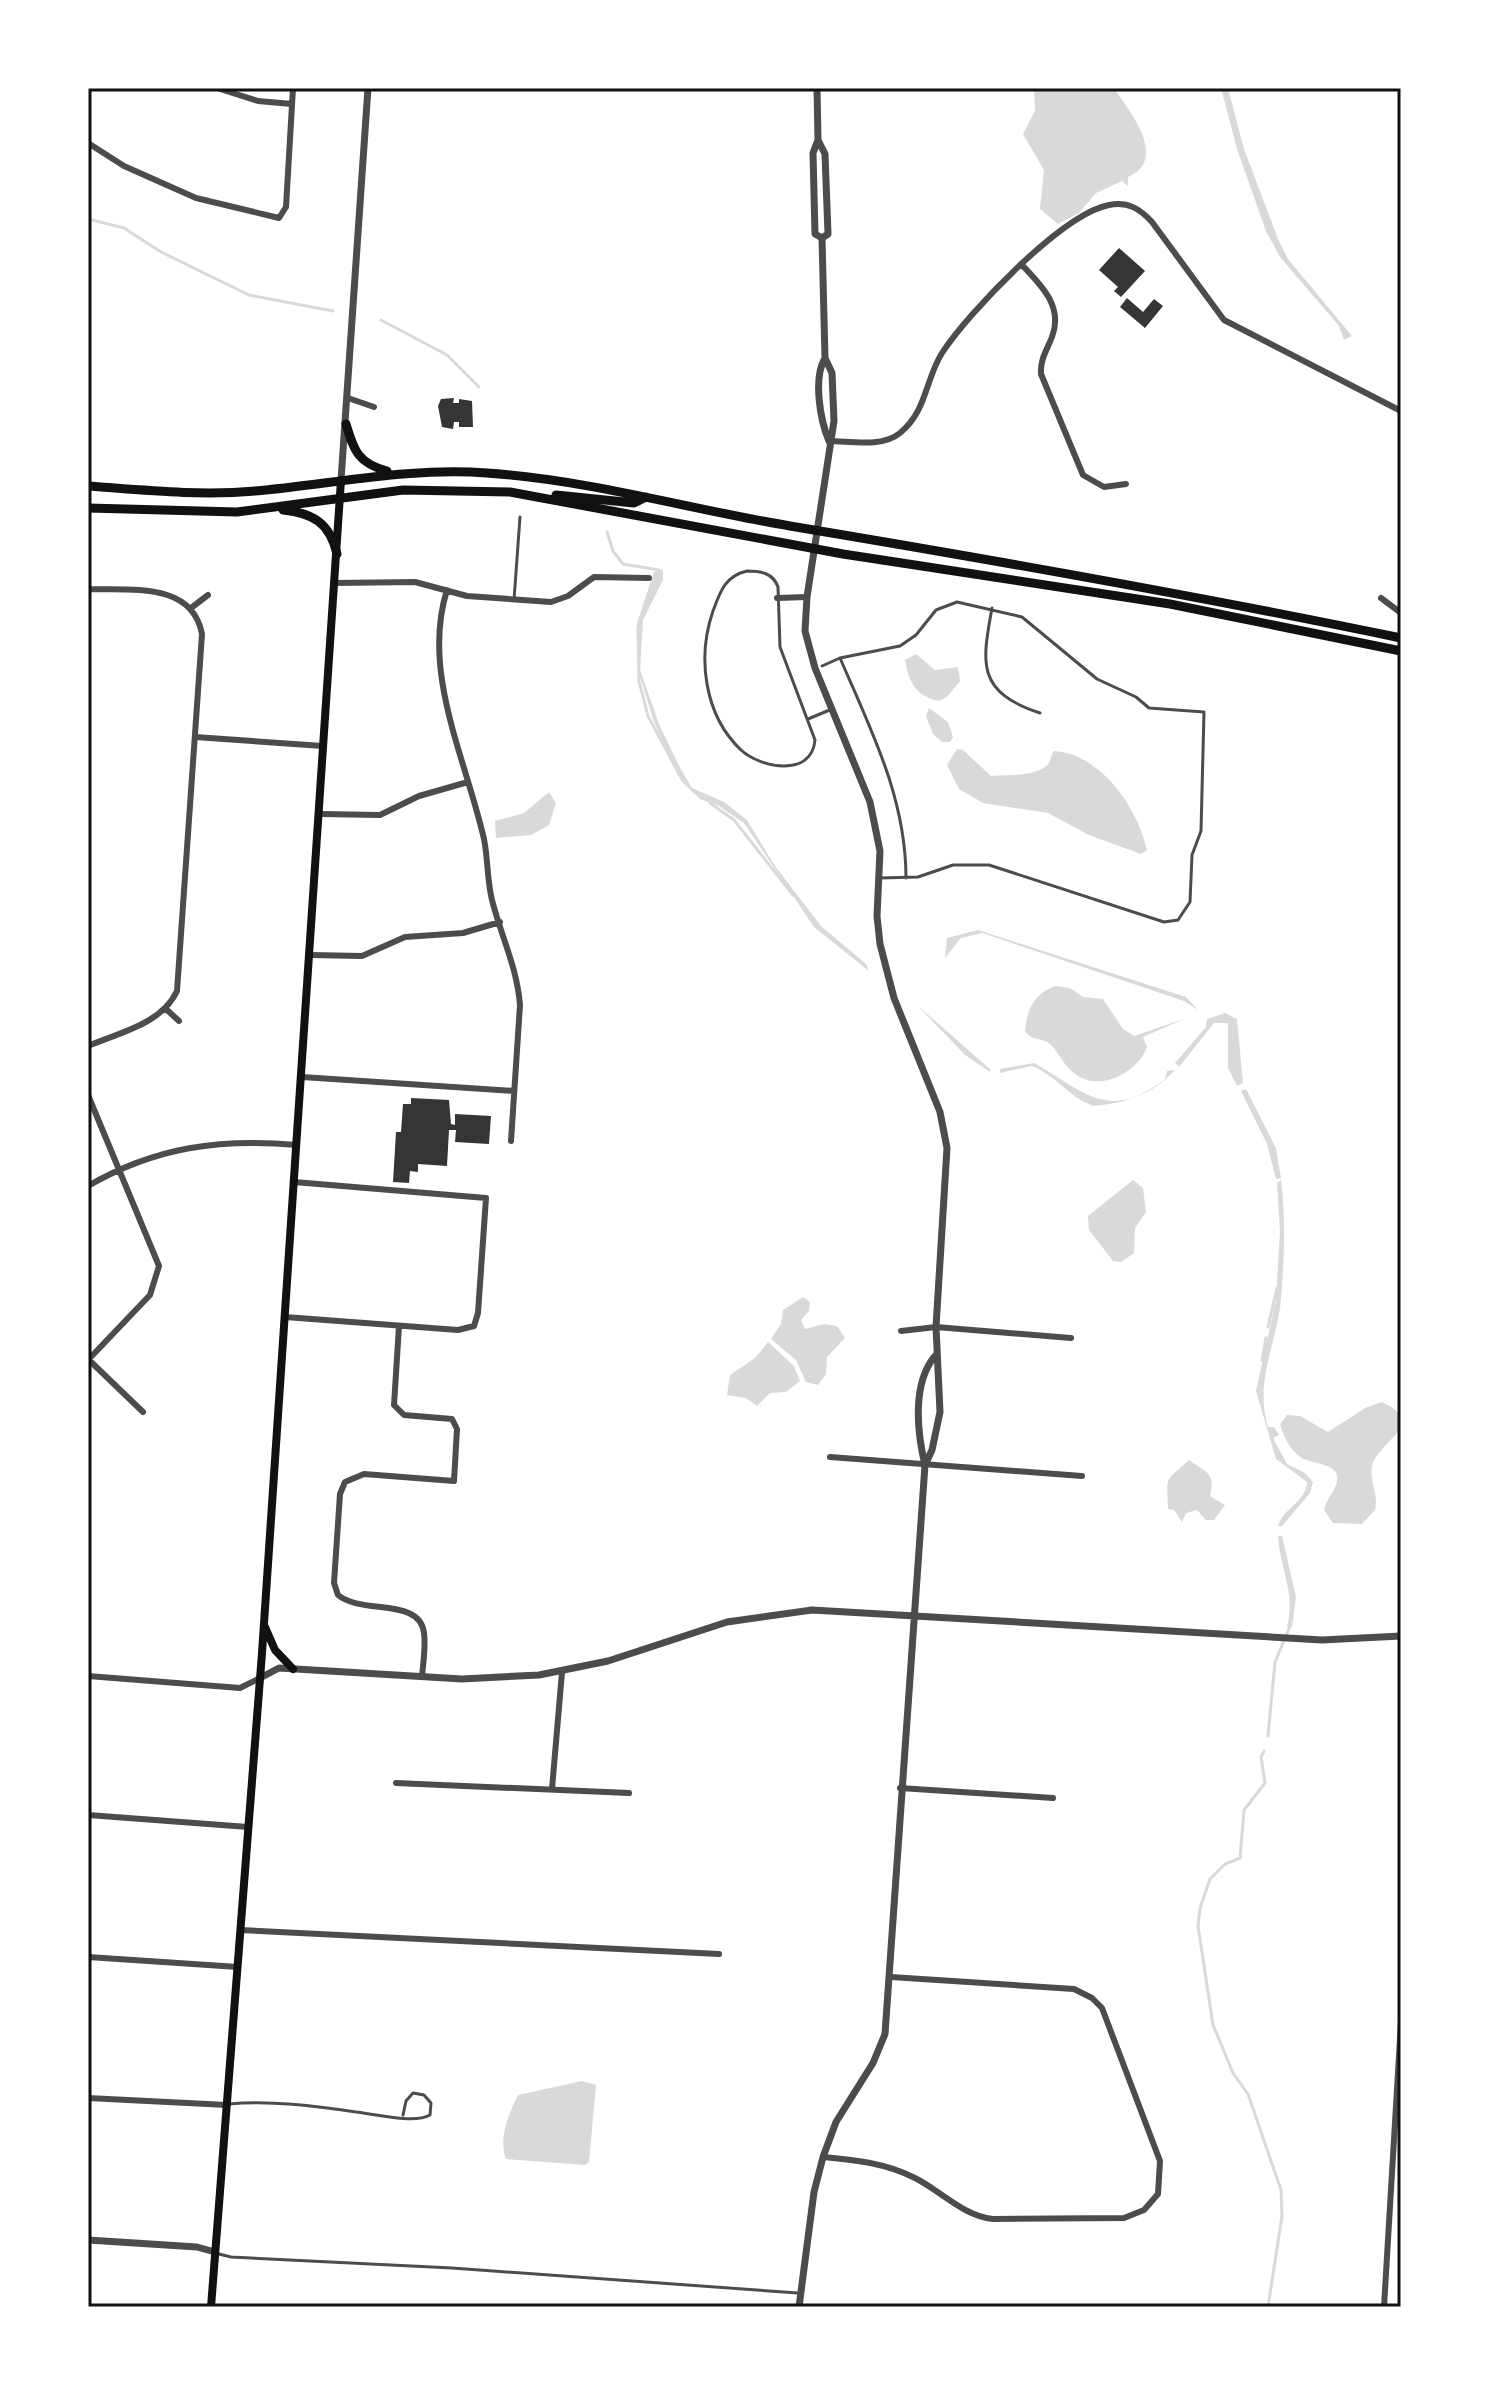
<svg xmlns="http://www.w3.org/2000/svg" width="1489" height="2395" font-family="Rubik,sans-serif">
	<rect width="100%" height="100%" fill="#fff"/>
	<path fill="#d9d9d9" d="M1034 88H1114C1130 112 1169 159 1128 177V186L1122 181 1096 193 1079 213 1058 224 1040 209 1044 170 1023 134 1035 111Z
		M1221 88H1228L1244 149 1278 239 1288 259 1352 336 1344 340 1339 326 1280 257 1266 231 1237 149Z
		M663 569V580L643 620 640 670 659 724 679 766 692 788 724 802 747 820 775 866 821 926 866 964 869 971 814 927 744 823 719 806 700 799 681 781 654 722 638 670 637 623 654 572Z
		M916 654 935 670 958 667 960 681 948 696 939 701C916 696 909 683 905 660Z
		M929 708 948 722 953 737 950 742H942L933 734 926 716Z
		M957 749 963 750 991 776C1006 774 1038 778 1049 763 1051 760 1051 755 1054 751 1101 754 1137 807 1147 850L1141 854 1089 835 1048 813 983 803 959 789 947 765Z
		M549 792 556 803 549 825 531 835 496 838 495 821 524 813Z
		M978 930 1186 997 1198 1010 1184 1001 982 933 961 938 945 958 947 938Z
		M1055 986 1070 988 1083 997 1103 999 1123 1029 1134 1036 1184 1019 1143 1037 1147 1047C1138 1072 1100 1093 1075 1074 1064 1066 1060 1054 1051 1045 1044 1037 1032 1042 1025 1031 1027 1009 1034 994 1055 986Z
		M917 1005 991 1070 990 1072 965 1055Z
		M1225 1013 1237 1019 1243 1083 1237 1086 1228 1068V1023H1214L1179 1067 1175 1063 1206 1027 1207 1019Z
		M1034 1063C1083 1090 1108 1124 1165 1079L1167 1071 1175 1070C1153 1094 1127 1103 1094 1106 1069 1098 1057 1076 1032 1066L1000 1073V1069Z
		M1246 1089 1276 1148 1281 1178 1276 1179 1267 1144 1241 1091Z
		M1133 1180 1143 1188 1146 1212 1135 1228 1134 1253 1121 1262 1113 1261 1089 1230 1088 1216Z
		M1281 1180C1286 1218 1284 1261 1281 1299 1277 1345 1254 1380 1268 1427H1274L1279 1435 1273 1438 1287 1464 1305 1473 1313 1482 1310 1493 1282 1526H1278C1283 1508 1307 1501 1307 1482L1276 1459 1256 1391 1276 1300 1280 1231 1277 1183Z
		M803 1297 810 1302 809 1311 801 1320 805 1329 824 1324 837 1326 845 1338 827 1357 826 1374 818 1385 806 1382 796 1360 771 1339 781 1324 783 1310Z
		M768 1342 794 1366 800 1381 786 1392 770 1393 757 1406 746 1398 727 1395 730 1375 755 1358Z
		M1382 1402C1429 1424 1378 1441 1372 1466 1369 1481 1379 1494 1375 1510L1362 1524 1333 1523 1324 1510C1326 1499 1335 1492 1337 1481 1341 1462 1309 1465 1299 1456 1289 1448 1283 1435 1280 1424L1287 1415 1300 1416 1328 1432 1365 1408Z
		M1189 1460C1207 1473 1216 1473 1210 1496L1225 1505 1214 1520H1206L1197 1510 1186 1513 1182 1522 1174 1510 1168 1509C1167 1474 1164 1483 1189 1460Z
		M1278 1536H1282L1296 1597 1292 1627H1287C1296 1593 1280 1569 1278 1536Z
		M582 2081 596 2085 589 2162 585 2165 506 2159C498 2139 509 2113 518 2095Z"/>
	<g fill="none" stroke-linecap="round" stroke-linejoin="round">
		<path stroke="#d9d9d9" stroke-width="3" d="M88 219 124 228 161 252 249 295 333 311
			M381 320 447 355 479 387
			M607 532 613 551 623 564 659 570
			M638 627 639 681 648 716 679 774
			M710 803 734 820 793 895
			M1268 1327 1277 1288
			M1262 1360 1266 1338
			M1268 1736 1275 1662 1291 1624
			M1264 1751 1261 1757 1265 1783 1244 1810 1240 1858 1225 1864 1210 1879 1200 1908 1198 1926 1213 2025 1233 2073 1248 2094 1281 2190 1282 2216 1268 2307"/>
	</g>
	<path fill="#353535" d="M1119 248 1145 271 1121 297 1114 291 1118 287 1099 270Z
		M1127 298 1143 312 1154 299 1163 306 1145 328 1120 307Z
		M454 398 453 403H459V399L472 401 473 427H459V422H454L453 429 442 427 438 406 441 399Z
		M411 1098 449 1100 451 1124 455 1125V1114L491 1116 489 1144 455 1142 456 1130H449L447 1166 418 1164V1172L410 1171 409 1183 393 1182 396 1132H401L403 1104H411Z"/>
	<g fill="none" stroke-linecap="round" stroke-linejoin="round">
		<path stroke="#4c4c4c" stroke-width="3" d="M747 571C761 571 773 573 778 587L780 647 815 740C812 777 762 769 741 750 704 715 697 657 713 611 720 592 725 576 747 571Z
			M514 600 520 517
			M992 608C982 663 976 692 1040 713
			M840 658C871 730 906 798 906 878
			M822 666 840 658 900 646 916 635 936 610 957 602 1022 617 1097 679 1136 697 1149 708 1204 712 1201 831 1192 855 1190 902 1178 920 1164 922 989 865H953L918 877 880 878
			M808 719 832 709
			M229 2104C269 2100 316 2106 356 2112 374 2114 414 2124 430 2115L431 2103 424 2095 413 2093 406 2101 403 2115
			M219 2254 231 2257 452 2268 798 2293"/>
		<path stroke="#4c4c4c" stroke-width="6" d="M217 88 258 101 292 104
			M1401 101V141
			M88 143 124 166 196 198 279 218 286 207 293 88
			M1021 264C1040 284 1064 306 1052 337 1047 350 1040 359 1041 374L1083 475 1104 487 1126 484
			M348 398 374 407
			M829 441C850 441 882 448 900 433 927 411 925 380 942 353 968 313 1062 214 1109 205 1128 201 1140 209 1152 222L1224 320 1401 411
			M334 583 415 582 467 596 551 602 568 596 594 577 649 578
			M88 589C130 591 192 581 202 634L177 991C162 1024 118 1033 88 1046
			M447 590C421 672 466 759 484 839 488 859 487 880 492 900 501 936 517 967 520 1005L511 1141
			M777 598 807 597
			M1381 598 1401 613
			M191 608 208 595
			M195 737 323 746
			M320 814 380 815 419 796 468 782
			M310 955 362 956 405 937 463 933 500 922
			M166 1009 179 1021
			M302 1077 514 1091
			M88 1095 159 1266 150 1295 88 1360
			M88 1186C155 1147 221 1138 297 1145
			M285 1317 458 1330 474 1326 478 1313 486 1198 294 1182
			M399 1326 394 1405 404 1415 452 1419 457 1429 454 1481 364 1474 345 1482 340 1494 334 1583 338 1595C362 1615 420 1597 424 1633 426 1647 423 1663 422 1677
			M901 1331 936 1327 1071 1338
			M89 1360 143 1412
			M830 1457 1082 1476
			M88 1676 240 1688 260 1678
			M396 1783 629 1793
			M900 1788 1053 1798
			M552 1789 562 1672
			M88 1815 248 1827
			M240 1930 719 1954
			M88 1957 238 1967
			M88 2098 227 2105
			M823 2157C855 2160 886 2163 915 2178 941 2191 963 2216 993 2219L1124 2218 1144 2210 1158 2194 1160 2161 1102 2008 1092 1998 1074 1989 891 1977
			M1384 2307 1401 2022"/>
		<path stroke="#4c4c4c" stroke-width="7" d="M817 88 818 140 813 153 815 234 822 238 825 358 832 373 834 421 807 597 805 631 815 668 870 802 880 851 877 916 880 944 894 998 940 1112 947 1148 936 1327 940 1412 932 1450 925 1465
			M818 140 825 154 828 234 822 238
			M825 358C813 378 820 420 829 441
			M341 480 368 88
			M260 1678 279 1668 462 1679 539 1675 608 1661 727 1622 812 1610 1322 1640 1401 1636
			M88 2240 197 2247 215 2252
			M799 2307 814 2192 823 2157 836 2122 873 2063 885 2034 925 1465C917 1432 912 1383 935 1356"/>
		<path stroke="#111" stroke-width="8" d="M265 1627 275 1650 293 1669
			M211 2307 262 1653 341 480"/>
		<path stroke="#111" stroke-width="9" d="M346 424C354 451 358 463 387 471
			M88 486C143 490 200 496 255 491 333 484 409 467 487 473 590 480 689 509 790 526 994 560 1198 596 1401 638
			M556 495 634 503 646 497
			M88 508 237 512 403 490 510 492 843 554 1170 604 1401 651
			M283 510C313 513 330 523 337 554"/>
	</g>
	<rect width="1489" height="2395" fill="none" stroke="#ffffff" stroke-width="180"/>
	<rect x="90" y="90" width="1309" height="2215" fill="none" stroke="#111" stroke-width="3"/>
</svg>
